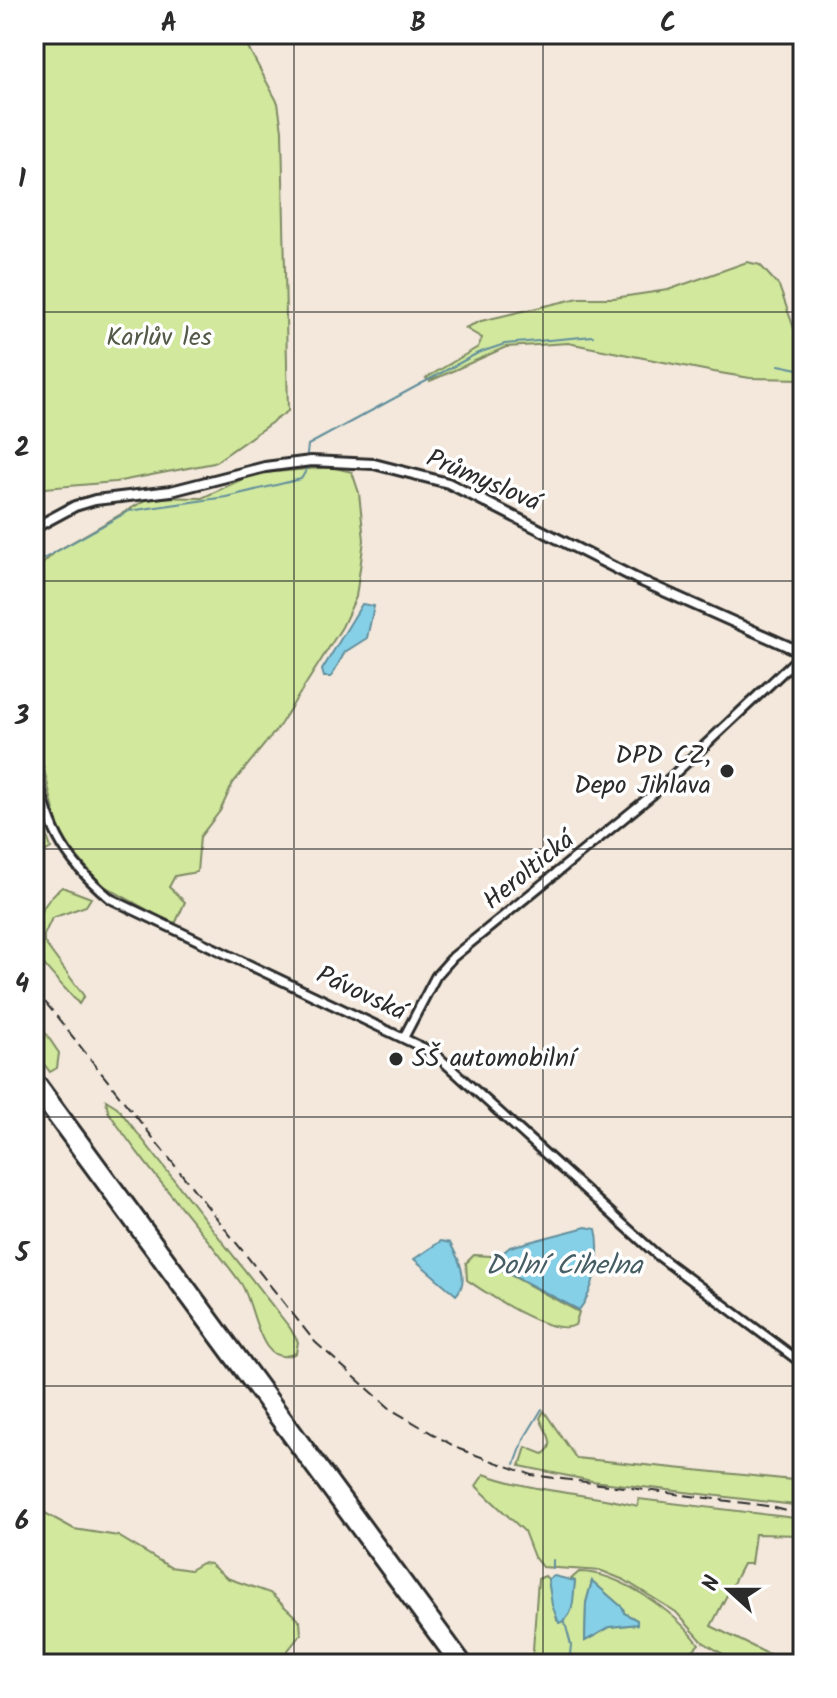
<svg xmlns="http://www.w3.org/2000/svg" width="837" height="1698" font-family="Kalam,sans-serif">
	<rect width="100%" height="100%" fill="#f3e8db"/>
	<filter id="ink" filterUnits="userSpaceOnUse"><feTurbulence type="fractalNoise" baseFrequency=".0125" numOctaves="2"/><feDisplacementMap in="SourceGraphic" scale="16" xChannelSelector="R" yChannelSelector="G"/><feConvolveMatrix kernelMatrix="1 2 1 2 8 2 1 2 1" color-interpolation-filters="sRGB"/></filter>
	<g filter="url(#ink)">
		<path fill="#d1e89d" stroke="#7e8a64" stroke-width="2" fill-rule="evenodd" d="M34 34H241L278 103 282 130 288 411 214 463 115 482 34 489Z
			M747 262 760 265 779 286 795 331 803 342V379L750 378 714 372 568 343 506 347 430 381 426 378 478 347 482 338 465 328 481 321 579 298H614L668 290Z
			M331 467 352 472 359 493 364 540 356 597 342 627 278 728 233 783 220 811 200 837 197 872 175 876 169 887 185 902 176 922 171 923 102 885 67 845 57 823 34 728 36 570 55 552 151 497 202 498 253 474Z
			M34 799 51 848 34 858Z
			M62 887 91 898 86 906 52 918 44 935V942L84 996 79 1004C68 991 39 963 34 949 27 928 46 899 62 887Z
			M34 1016 59 1053 57 1068 50 1072 34 1051Z
			M106 1100 117 1107 290 1328 298 1342 296 1353C257 1372 256 1303 240 1282 198 1224 148 1172 108 1111Z
			M474 1255 491 1256 501 1270 579 1312 575 1325C552 1338 488 1294 467 1280L466 1263Z
			M544 1411 576 1458 803 1481V1506L592 1481 520 1466 526 1447 543 1454C559 1444 544 1431 540 1418Z
			M484 1474C533 1492 587 1493 638 1506L639 1499 803 1519V1535L755 1534 751 1564H743L711 1626 766 1653 801 1664H751L728 1657 703 1642 676 1612 624 1580 602 1571 542 1567 534 1557 524 1531 476 1486Z
			M34 1507 74 1529 118 1536 170 1567 190 1570 202 1563 210 1564 227 1578 270 1593 300 1621 301 1634 277 1664H34Z
			M579 1572C620 1572 675 1612 699 1644L680 1664H532L538 1579 545 1576 548 1579 557 1620 571 1609 575 1581 571 1579ZM592 1581 623 1608 624 1613 637 1620V1624L610 1627 585 1641 586 1603Z"/>
		<path fill="#86d0e7" stroke="#628e9c" stroke-width="2" d="M362 604 374 606 367 638 345 652 331 677H324L322 670Z
			M586 1227 596 1229C602 1252 594 1292 579 1310L500 1269 504 1252 510 1247Z
			M441 1241 450 1243C459 1259 470 1281 456 1295L414 1259Z
			M554 1576 575 1581C573 1597 575 1618 559 1623L552 1605 548 1579Z
			M592 1581 623 1608 624 1613 637 1620V1624L610 1627 585 1641 586 1603Z"/>
		<g fill="none" stroke-linecap="round" stroke-linejoin="round">
			<path stroke="#628e9c" stroke-width="2" d="M779 365 803 370
				M307 454 308 445 478 353 505 344 593 336
				M34 564 129 511 226 497 301 479 307 469
				M515 1464 525 1437 542 1409
				M553 1569V1560
				M564 1619 571 1645 569 1664"/>
			<defs>
				<path id="minor" d="M34 761C48 825 59 856 111 899L434 1053 656 1254 803 1364
					M404 1037 436 976 453 957 652 795 802 654"/>
				<path id="major" d="M34 528 75 506 95 500 171 491 265 467 311 461 374 464 448 483 637 579 803 653"/>
				<path id="highway" d="M34 1075 467 1664
					M34 1091 456 1664"/>
			</defs>
			<use href="#minor" stroke="#2b2b2b" stroke-width="13"/>
			<use href="#major" stroke="#2b2b2b" stroke-width="14"/>
			<use href="#highway" stroke="#2b2b2b" stroke-width="16"/>
			<use href="#minor" stroke="#fff" stroke-width="7"/>
			<use href="#major" stroke="#fff" stroke-width="8"/>
			<use href="#highway" stroke="#fff" stroke-width="10"/>
			<path stroke="#2b2b2b" stroke-width="2" stroke-dasharray="12 6" stroke-linecap="butt" d="M34 988 315 1342 392 1410 459 1449 532 1475 767 1506 803 1515"/>
		</g>
	</g>
	<path fill="none" stroke="#2b2b2b" stroke-width="2" stroke-opacity="0.55" d="M294 34V1664M543 34V1664M34 312H803M34 581H803M34 849H803M34 1117H803M34 1386H803"/>
	<g fill="#2b2b2b" stroke="#fff" stroke-width="3">
		<circle cx="727" cy="771" r="8"/>
		<circle cx="396" cy="1059" r="8"/>
	</g>
	<g text-anchor="middle" dominant-baseline="central" stroke-width="7" stroke-linejoin="round" paint-order="stroke">
		<g font-size="26" fill="#545a48" stroke="#fff">
			<text x="159" y="338">Karlův les</text>
		</g>
		<g font-size="26" fill="#2b2b2b" stroke="#fff">
			<text transform="translate(483 481) rotate(23)">Průmyslová</text>
			<text transform="translate(529 871) rotate(-39)">Heroltická</text>
			<text transform="translate(361 994) rotate(25)">Pávovská</text>
		</g>
		<g font-size="26" fill="#2b2b2b" stroke="#fff" text-anchor="end">
			<text x="711" y="756">DPD CZ,<tspan x="711" dy="30">Depo Jihlava</tspan></text>
			<text x="412" y="1059" text-anchor="start">SŠ automobilní</text>
		</g>
		<g font-size="28" font-style="italic" fill="#465d63" stroke="#fff">
			<text x="564" y="1266">Dolní Cihelna</text>
		</g>
	</g>
	<rect width="837" height="1698" fill="none" stroke="#fff" stroke-width="88"/>
	<g transform="translate(729 1590) rotate(291)" stroke="#ffffff" stroke-width="6" paint-order="stroke">
	<path d="M0-6L14 30L0 20L-14 30Z" fill="#2b2b2b"/>
	<text y="-12" font-size="22" font-weight="bold" text-anchor="middle" fill="#2b2b2b">N</text>
	</g>
	<rect x="44" y="44" width="749" height="1610" fill="none" stroke="#2b2b2b" stroke-width="3"/>
	<g font-size="26" text-anchor="middle" font-weight="bold" fill="#2b2b2b">
		<text x="169" y="31">A</text>
		<text x="418" y="31">B</text>
		<text x="668" y="31">C</text>
		<text x="22" y="187">1</text>
		<text x="22" y="456">2</text>
		<text x="22" y="724">3</text>
		<text x="22" y="992">4</text>
		<text x="22" y="1261">5</text>
		<text x="22" y="1529">6</text>
	</g>
</svg>
